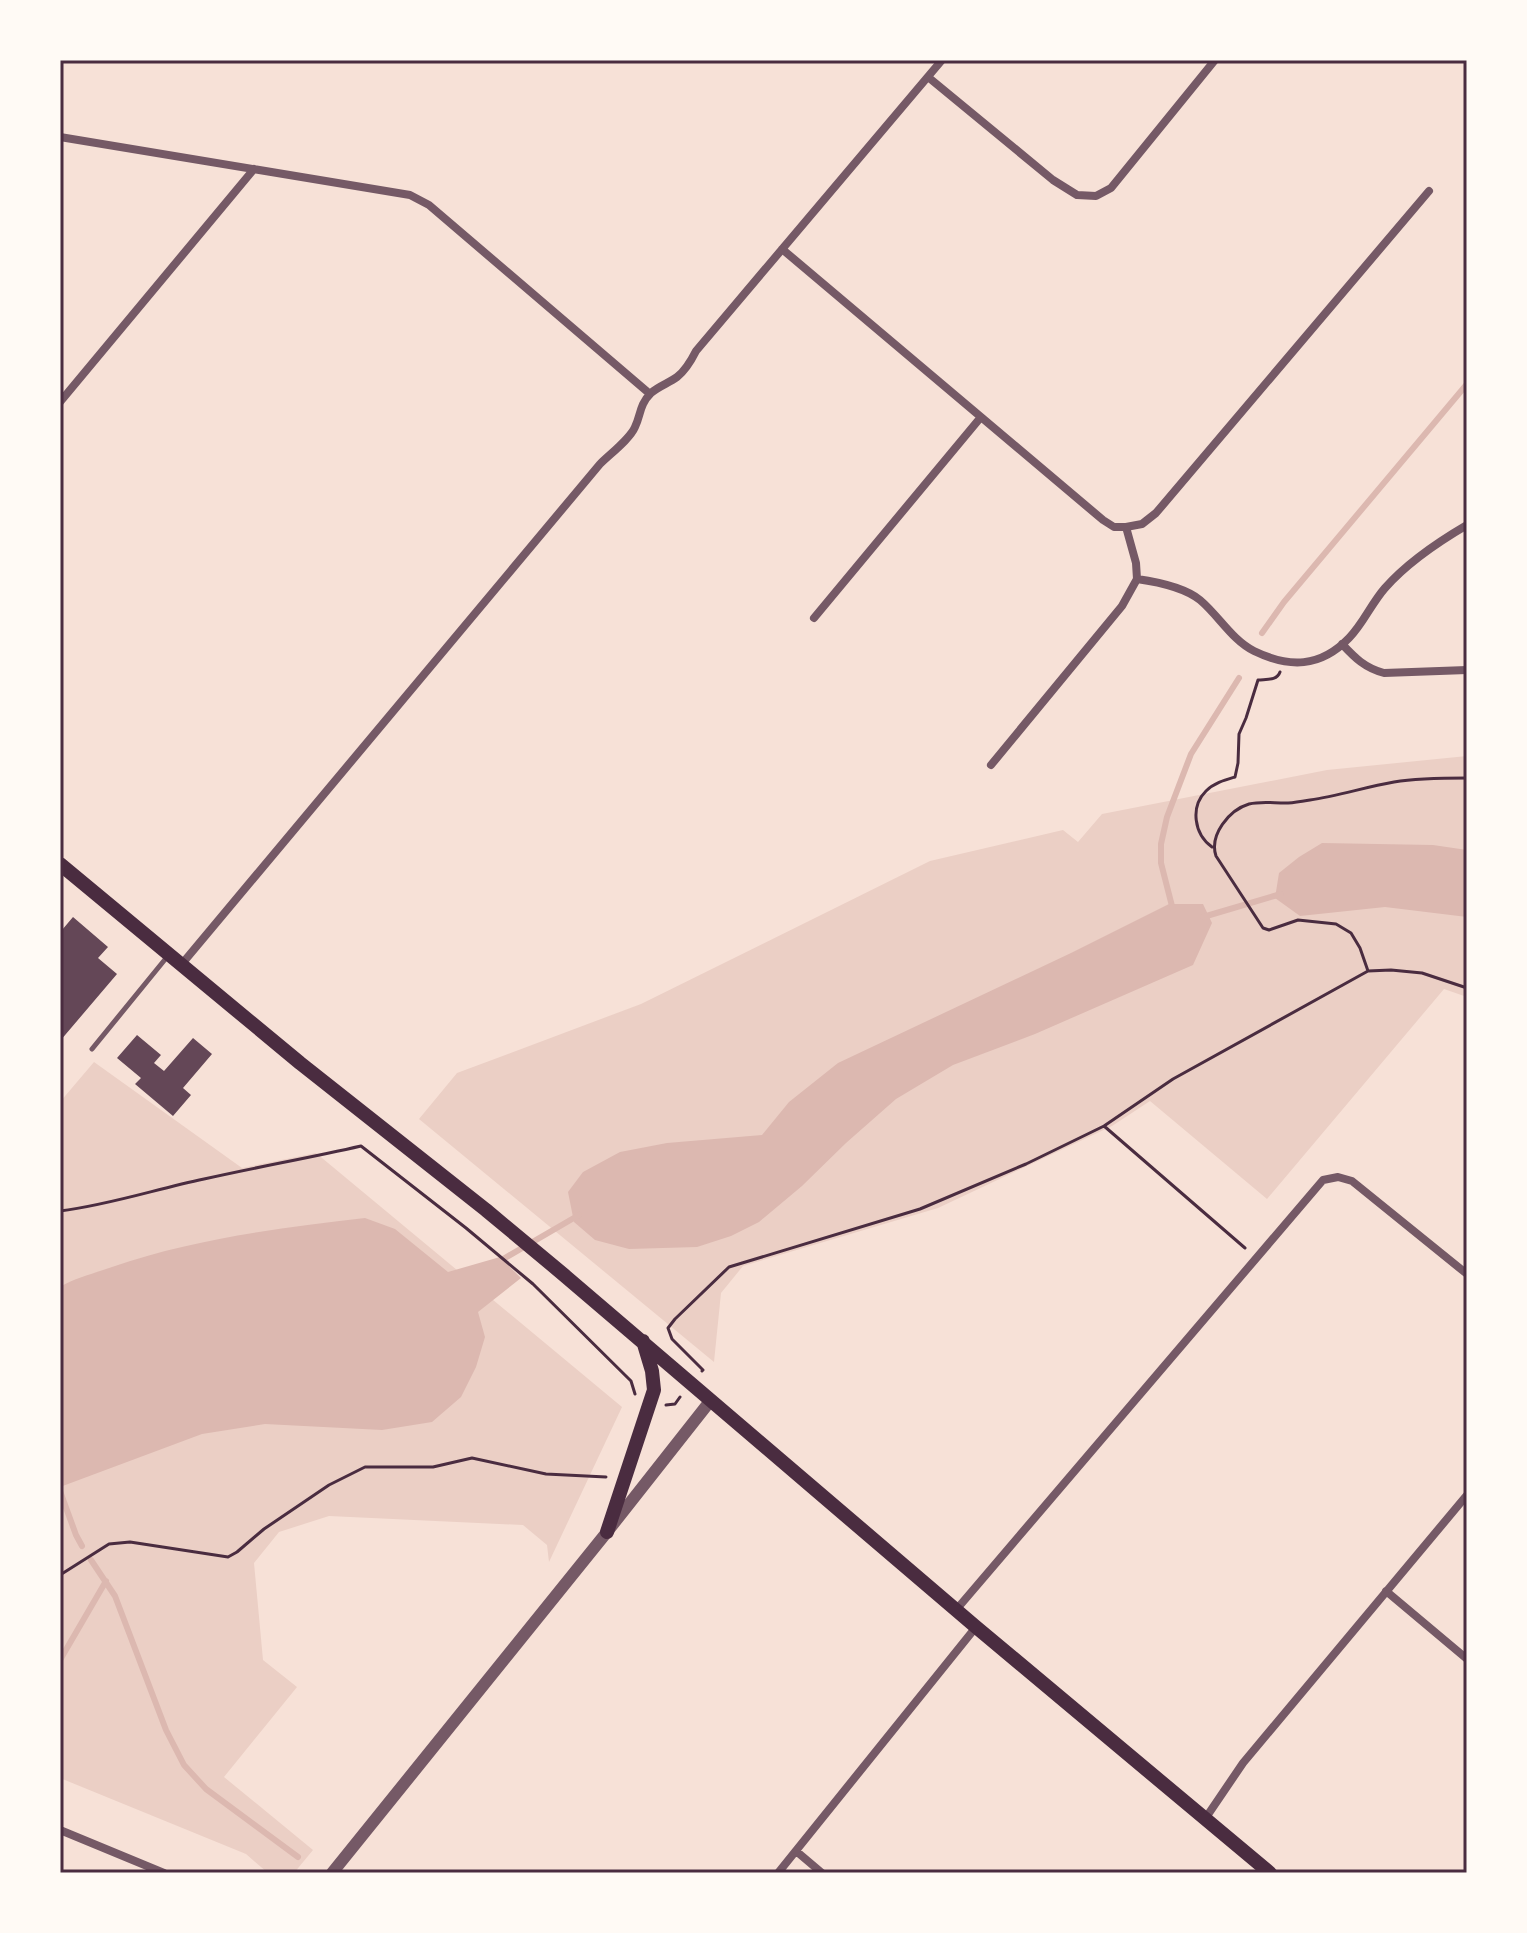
<svg xmlns="http://www.w3.org/2000/svg" width="1527" height="1933" font-family="Jost,sans-serif">
	<rect width="100%" height="100%" fill="#f7e1d7"/>
	<path fill="#ebcfc5" d="M1467 756V997L1444 989 1267 1199 1150 1101 1112 1126 938 1208 743 1266 721 1293 714 1362 419 1119 457 1073 641 1004 930 861 1063 830 1078 842 1102 814 1327 770Z
		M94 1062 242 1168 316 1153 622 1407 549 1562 547 1545 523 1525 329 1516 279 1532 254 1563 263 1660 297 1687 224 1777 313 1850 294 1873H268L246 1854 60 1778V1102Z"/>
	<path fill="#dcb8b0" d="M1322 843 1433 845 1467 850V917L1385 907 1300 916 1275 898 1279 873 1299 857Z
		M1169 904H1203L1212 923 1193 965 1035 1034 953 1065 896 1099 846 1143 802 1186 759 1222 731 1236 697 1247 629 1249 595 1240 574 1222 568 1192 583 1172 620 1152 667 1143 762 1135 789 1102 838 1063 1071 953Z
		M365 1218 395 1229 448 1272 500 1257 521 1278 478 1312 485 1337 476 1367 461 1397 432 1422 382 1430 265 1424 202 1434 60 1487V1287C75 1278 95 1273 112 1267 193 1239 280 1228 365 1218Z"/>
	<g fill="none" stroke-linecap="round" stroke-linejoin="round">
		<path stroke="#dcb8b0" stroke-width="6" d="M1262 633 1284 602 1467 384
			M1173 910 1161 863V844L1167 817 1191 754 1239 678
			M1203 917 1281 894
			M498 1262 579 1215
			M60 1491 76 1535 82 1546
			M91 1560 115 1596 166 1730 184 1765 206 1789 298 1857
			M60 1660 106 1581"/>
	</g>
	<path fill="#644757" d="M73 917 108 947 98 958 117 974 60 1041V928L62 930Z
		M137 1035 161 1055 154 1063 164 1071 193 1038 212 1054 183 1088 191 1095 173 1116 135 1084 141 1078 117 1058Z"/>
	<g fill="none" stroke-linecap="round" stroke-linejoin="round">
		<path stroke="#4a2c40" stroke-width="3" d="M1212 847C1194 834 1190 807 1206 791 1214 783 1225 780 1235 777L1238 763 1239 734 1246 718 1258 680C1266 679 1277 681 1280 672
			M1368 971 1360 948 1351 933 1336 924 1298 920 1269 930 1263 928 1216 856C1209 835 1229 810 1249 804 1261 801 1273 803 1285 803 1293 803 1302 801 1310 800 1338 796 1365 787 1394 782 1418 778 1443 778 1467 778
			M1104 1126 1245 1248
			M60 1211C109 1205 156 1189 204 1179 257 1167 309 1158 361 1146L466 1228 533 1284 631 1381 635 1394
			M702 1371 703 1370 672 1339 668 1328 675 1319 729 1267 920 1209 1026 1164 1104 1126 1173 1079 1368 971 1391 970 1422 973 1467 988
			M666 1405 675 1404 680 1397
			M60 1575 109 1544 130 1542 228 1557 237 1552 264 1529 329 1485 365 1467H433L472 1458 546 1474 606 1477"/>
		<path stroke="#755966" stroke-width="5" d="M92 1049 167 957"/>
		<path stroke="#755966" stroke-width="8" d="M928 77 1053 180 1077 195 1096 196 1111 188 1215 60
			M60 137 410 195 429 205 650 394
			M782 249 1103 520 1114 527H1126
			M60 402 254 169
			M1137 579C1158 582 1184 587 1200 600 1219 616 1232 640 1254 651 1289 668 1320 668 1349 638 1363 624 1371 604 1385 588 1407 563 1438 542 1467 525
			M814 618 981 417
			M1342 644C1355 658 1365 668 1384 673L1467 670
			M991 765 1122 606 1137 579 1136 563 1126 527 1142 524 1156 513 1429 191
			M181 965 600 464C610 454 630 439 635 427 641 415 639 405 651 393 659 386 669 383 677 377 686 370 691 361 696 351L942 60
			M1386 1591 1467 1659
			M956 1610 1323 1180 1338 1177 1352 1181 1467 1274
			M1205 1819 1243 1763 1467 1495
			M60 1830 164 1873
			M796 1851 822 1873
			M778 1873 976 1627"/>
		<path stroke="#755966" stroke-width="12" d="M332 1873 607 1532 711 1400"/>
		<path stroke="#4a2c40" stroke-width="14" d="M60 864 300 1063 486 1210 564 1275 976 1627 1270 1873
			M607 1532 654 1390 652 1371 643 1341"/>
	</g>
	<rect width="1527" height="1933" fill="none" stroke="#fffaf5" stroke-width="124"/>
	<rect x="62" y="62" width="1403" height="1809" fill="none" stroke="#4a2c40" stroke-width="3"/>
</svg>
